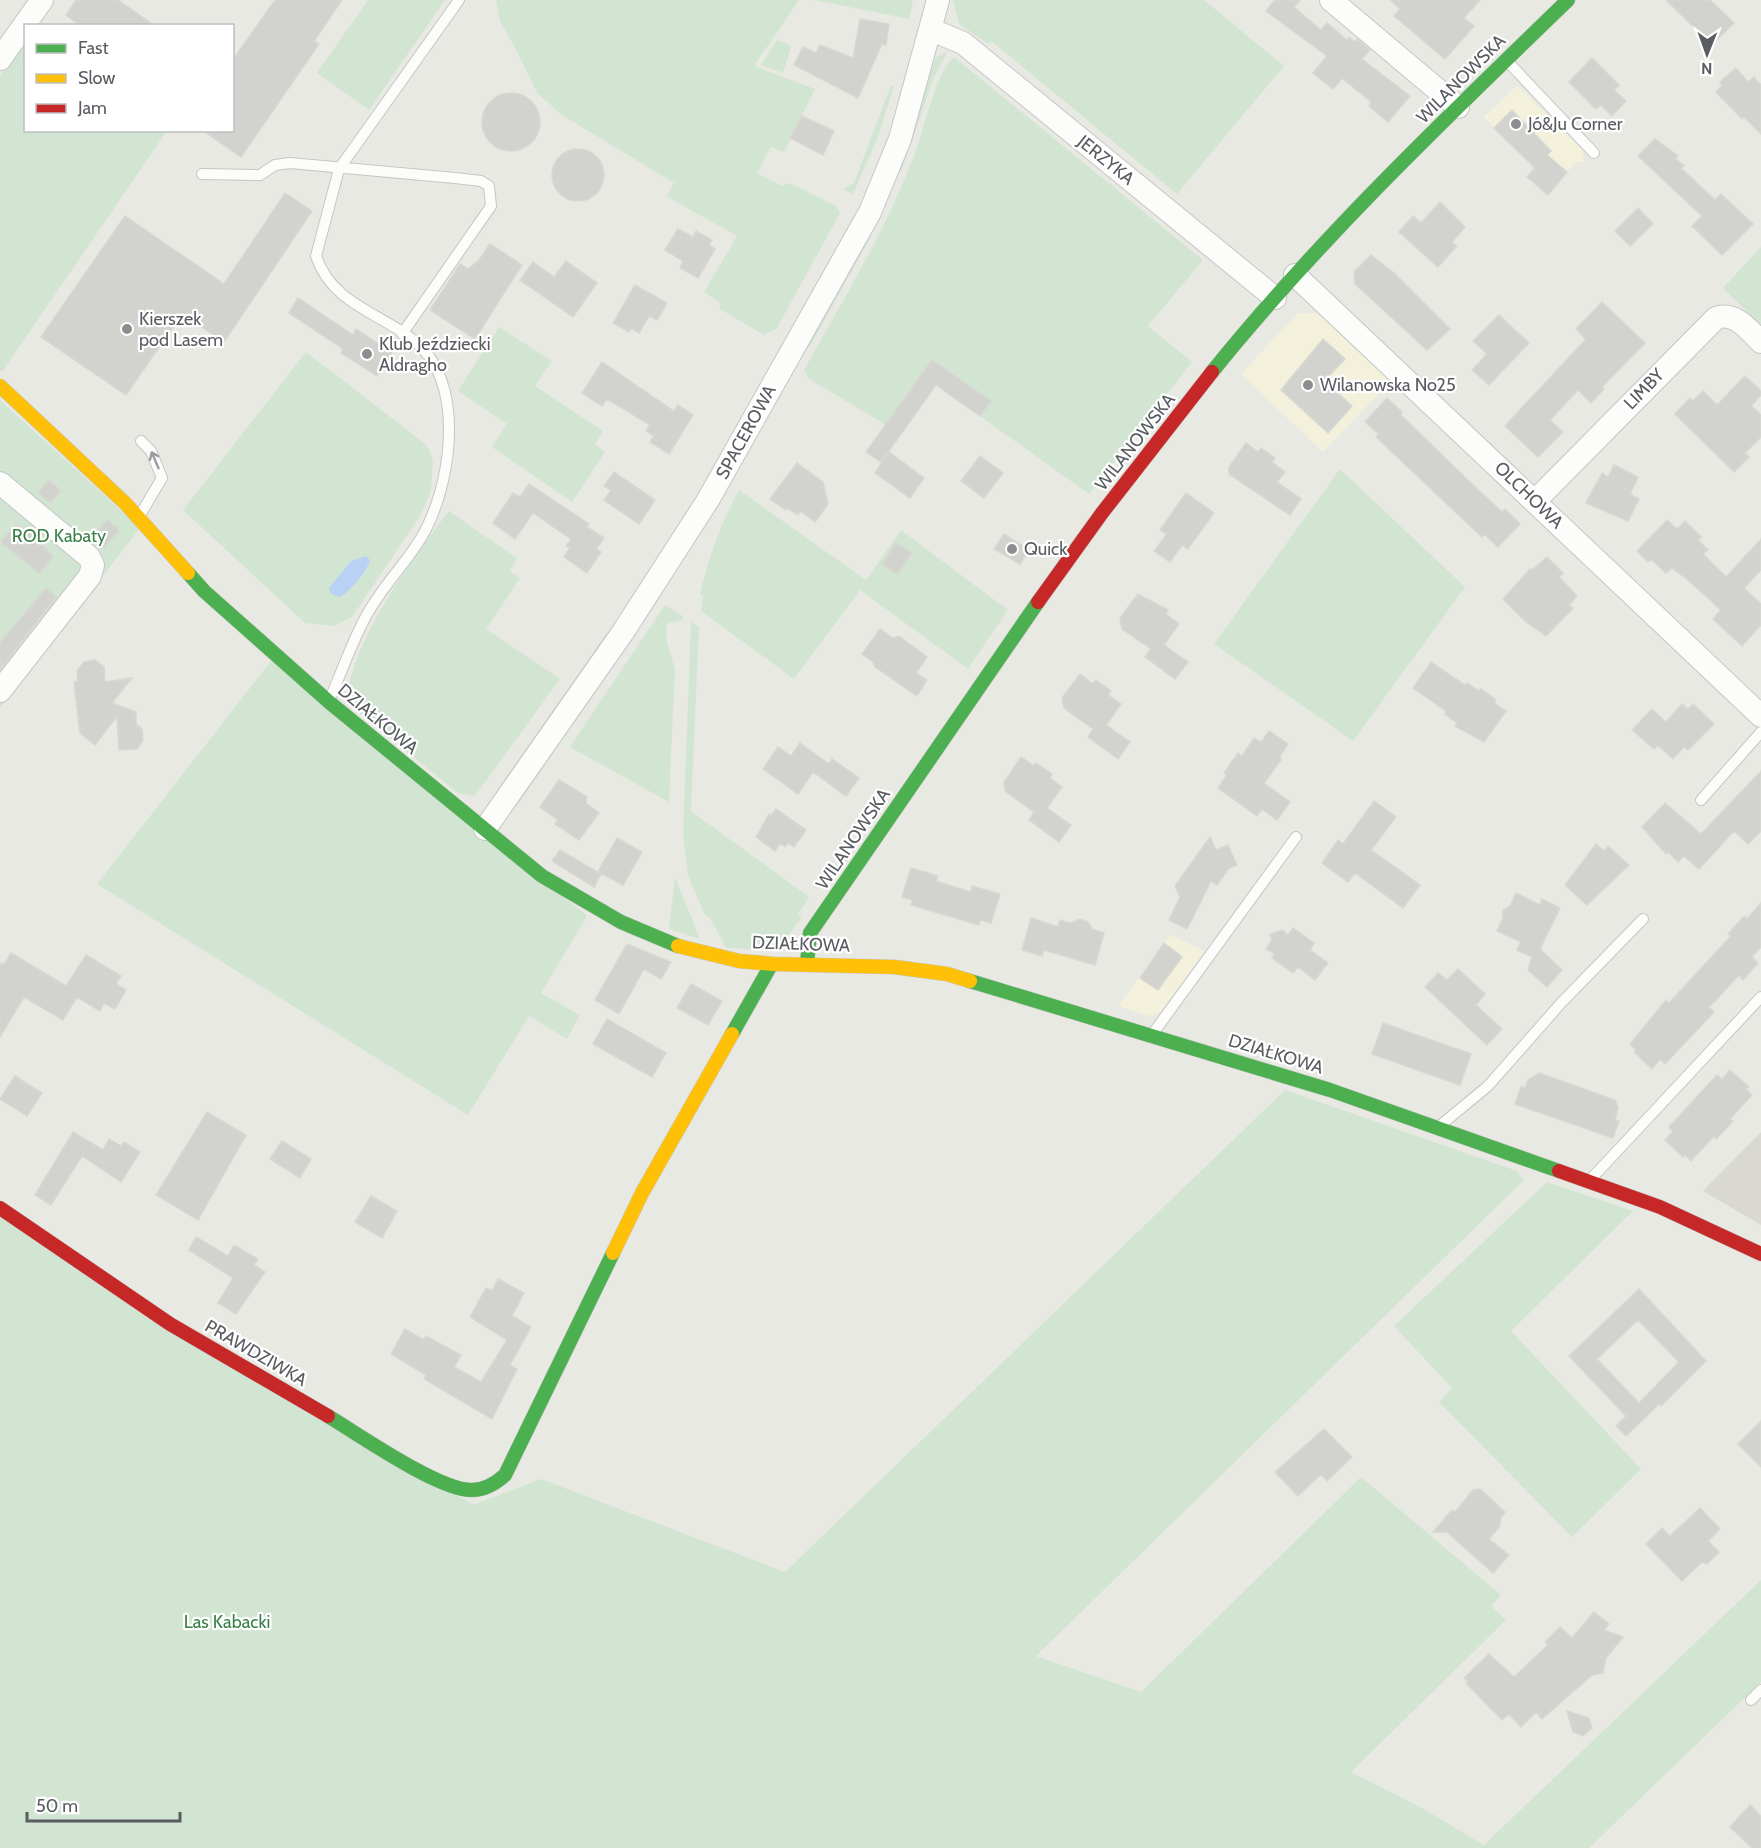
<svg xmlns="http://www.w3.org/2000/svg" width="1761" height="1848" font-family="Cabin,sans-serif">
	<rect width="100%" height="100%" fill="#e9e9e3"/>
	<path fill="#f3f1dc" d="M1517 85 1582 150 1584 162H1576L1567 172 1528 140 1517 151 1484 117Z
		M1298 313H1318L1391 381 1323 452 1241 374Z
		M1170 935 1205 951 1161 1011 1150 1016 1118 1006Z"/>
	<path fill="#d9d9d1" d="M1761 1132V1225L1703 1191Z"/>
	<path fill="#d2e5d2" d="M368 0H445L369 110 317 73Z
		M496 0H799L754 66 815 89 784 152 771 147 757 173 782 186 790 183 836 206 840 213 777 328 764 335 720 309 719 302 704 292 737 236 666 196 674 183 562 115 537 93 517 51 500 21Z
		M814 0H913L909 19Z
		M953 0H1204L1284 66 1177 194 991 41 988 44 959 24Z
		M25 39 26 130 167 131 2 372 0 370V75Z
		M777 40 791 46 783 73 761 65Z
		M948 51 934 77 901 172 899 169 935 58Z
		M954 57 1203 260 1148 326 1192 362 1089 494 980 416 990 401 932 360 886 425 809 379 804 370C844 298 888 227 916 150 924 128 937 70 954 57Z
		M891 85 894 86 878 137 853 194 843 189 854 183Z
		M869 240 812 343 803 353 864 241Z
		M1761 247V325L1723 288Z
		M499 327 552 361 535 386 603 431 595 444 605 452 572 502 492 447 507 424 458 391Z
		M306 352 423 442 429 449 433 463 431 491 420 516 352 617 334 626 305 623 183 510Z
		M0 400 140 528 0 708Z
		M1340 469 1465 587 1353 741 1214 644Z
		M739 490 866 580 901 530 1008 610 968 669 860 590 794 679 701 611 703 595 700 594C709 557 721 522 739 490Z
		M449 511 517 558 510 571 520 578 486 629 560 679 475 796 458 793 347 703C348 646 414 556 449 511Z
		M654 601H658L517 806 512 805Z
		M665 605 683 616V620L669 623 666 627 667 643 675 669 669 802 570 747Z
		M691 622 699 627 691 811 809 897 798 914 802 917C773 957 774 950 726 948L711 919 705 915 688 876 683 834Z
		M606 634V638L501 793 497 790Z
		M271 661 587 916 541 993 580 1015 567 1039 529 1016 468 1115 97 884Z
		M675 877 700 939 669 929Z
		M1285 1090 1517 1171 1524 1180 1036 1656 1141 1692 1361 1477 1501 1595 1491 1606 1506 1620 1351 1772 1420 1807 1484 1845 1761 1580V1682L1589 1848H0V1213L473 1505 541 1479 785 1572Z
		M1547 1182 1633 1211 1511 1331 1641 1469 1572 1537 1439 1402 1452 1388 1394 1326Z"/>
	<path fill="#b9d1f2" d="M366 556 370 560C366 573 352 589 340 597L331 594 329 588 351 561Z"/>
	<path fill="#d2d2ce" stroke="#d8d7d2" stroke-width="1.5" fill-rule="evenodd" d="M76 0H118L155 26H81L66 15Z
		M275 0H342L314 41 319 44 241 157 202 130H232V61Z
		M1275 0H1300L1294 7 1321 30 1327 23 1347 40 1349 37 1355 42 1357 39 1370 50 1362 59 1410 96 1388 122 1369 106 1371 102 1342 78 1333 89 1313 73 1327 56 1266 11Z
		M1390 0H1480L1464 18 1474 26 1445 59 1394 16 1400 9Z
		M1666 0H1710L1734 23 1712 45Z
		M860 19 889 24 886 45 882 44 858 98 794 65 803 47 816 53 820 45 853 58Z
		M1592 58 1619 85 1614 90 1626 101 1612 116 1601 105 1596 109 1569 82Z
		M1736 68 1748 82 1754 77 1761 85V134L1744 117 1742 119 1716 92 1722 86 1720 82Z
		M482 122a29 29 0 1 1 58 0a29 29 0 1 1-58 0Z
		M1512 110 1551 151 1547 155 1567 172 1548 195 1527 177 1535 168 1494 128Z
		M802 116 834 131 823 155 790 138Z
		M1655 139 1678 156 1675 158 1684 166 1681 168 1715 200 1721 194 1753 224 1722 255 1692 226 1702 216 1638 156Z
		M552 175a26 26 0 1 1 52 0a26 26 0 1 1-52 0Z
		M285 193 312 211 224 342 182 314 126 395 41 337 125 216 224 284Z
		M1440 202 1465 227 1452 242 1457 246 1438 267 1399 232 1413 216 1421 223Z
		M1638 208 1653 224 1630 246 1615 231Z
		M678 229 693 237 696 231 712 240 709 245 715 249 698 278 680 268 683 261 665 250Z
		M490 244 522 265 475 339 430 310 460 264 468 269 479 260Z
		M1371 255 1394 273 1450 329 1427 350 1355 284 1354 272Z
		M566 261 597 283 573 317 520 280 533 262 554 277Z
		M635 285 667 303 657 320 649 316 639 333 631 328 629 332 613 323Z
		M298 298 353 335 356 329 392 353 377 376 341 353 343 349 289 313Z
		M1602 302 1645 343 1602 387 1604 389 1591 403 1578 390 1550 420 1563 432 1538 457 1505 426 1586 339 1576 329Z
		M1499 315 1529 343 1489 385 1472 370 1487 354 1473 341Z
		M1323 339 1345 359 1326 379 1332 384 1330 386 1352 406 1328 433 1281 390Z
		M932 360 991 401 980 416 936 385 881 462 866 452Z
		M602 362 674 411 678 405 693 415 669 454 650 442 654 436 646 431 650 425 607 399 602 406 582 393Z
		M1745 376 1761 391V395L1751 406 1761 415V437L1745 453 1749 457 1734 472 1675 414 1690 398 1693 401 1703 391 1717 405Z
		M1387 398 1402 412 1400 414 1473 485 1502 512 1505 509 1520 524 1498 547 1484 534 1482 537 1376 437 1379 434 1365 422Z
		M1246 443 1258 452 1261 448 1275 458 1272 462 1285 472 1277 482 1301 499 1290 515 1229 474V467Z
		M889 452 924 478 910 498 875 473Z
		M980 456 1003 473 984 498 961 481Z
		M797 463 823 482 828 504 815 522 800 511 798 515 787 508 786 510 770 499Z
		M1614 465 1638 477 1630 494 1639 499 1628 521 1586 503 1602 473 1608 477Z
		M614 472 655 500 639 524 604 500 611 490 604 486Z
		M49 480 61 491 50 503 38 493Z
		M529 484 589 524 587 527 604 538 596 549 601 552 587 573 564 557 570 548 566 546 571 539 533 513 515 539 493 523 513 493 520 497Z
		M1186 493 1214 513 1188 549 1182 545 1170 562 1154 551 1167 534 1160 530Z
		M107 520 119 530 104 548 92 538Z
		M1667 520 1677 529 1685 521 1701 537 1698 540 1708 550 1703 554 1726 577 1761 539V570L1744 588 1761 604V625L1742 646 1713 619 1721 610 1688 580 1672 568 1666 573 1651 559 1648 562 1637 551Z
		M16 524 23 530 26 526 53 557 39 573 1 542Z
		M1004 534 1029 550 1020 564 994 549Z
		M896 543 912 553 897 574 882 564Z
		M1547 557 1563 573 1559 577 1577 596 1569 605 1573 608 1546 636 1525 621 1503 599 1530 569 1532 570Z
		M46 588 56 597 0 669V643Z
		M1138 594 1168 610 1166 614 1179 624 1164 645 1188 662 1175 679 1145 657 1151 649 1122 629 1120 618Z
		M880 629 893 638 899 636 927 657 916 673 927 680 917 696 875 667 873 662 862 654Z
		M95 660 104 667 105 682 132 678 112 703 136 712V724L142 729 143 740 137 749 119 750 117 716 95 745 80 733 74 682 78 681 77 671 84 662Z
		M1431 662 1465 685 1467 683 1479 691 1481 689 1496 700 1494 703 1506 711 1484 742 1455 726 1457 723 1445 714 1446 711 1413 688Z
		M1080 674 1093 684 1096 680 1111 691 1108 695 1121 704 1106 725 1130 742 1118 759 1088 737 1093 729 1064 708 1062 698Z
		M1682 704 1688 709 1693 704 1714 724 1688 750 1684 747 1673 759 1658 745 1654 749 1632 730 1652 709 1666 722Z
		M1269 731 1288 744 1280 756 1281 760 1264 783 1290 802 1277 820 1262 809 1257 816 1218 788 1227 775 1224 773 1238 753 1242 756 1254 738 1261 742Z
		M800 743 829 764 832 759 859 778 846 796 813 772 798 794 763 769 778 747 791 756Z
		M1021 757 1034 766 1036 763 1052 774 1050 778 1062 787 1047 808 1071 825 1059 842 1029 820 1034 812 1005 791 1004 782Z
		M1761 771V831L1748 844 1734 831 1699 869 1684 856 1678 862 1668 852 1666 854 1642 827 1665 803 1701 834Z
		M559 780 587 797 586 803 599 813 579 840 555 824 558 820 540 807Z
		M1374 801 1396 817 1371 850 1420 885 1403 908 1355 873 1348 882 1322 863 1338 840 1343 844Z
		M776 809 806 830 794 847 788 843 785 847 780 843 775 851 756 837 769 814 771 815Z
		M1210 837 1216 850 1228 845 1237 865 1229 868 1217 885 1211 881 1187 929 1169 920 1180 897 1175 886Z
		M617 838 642 852 623 885 598 872Z
		M1596 844 1604 851 1608 846 1629 865 1587 905 1565 885Z
		M560 850 601 874 594 887 552 861Z
		M911 868 938 876 936 881 954 887 971 892 972 886 1000 894 991 923 980 920 979 925 911 905 913 900 902 897Z
		M1516 893 1540 905 1542 899 1560 908 1540 949 1562 970 1547 987 1528 970 1532 957 1517 950 1521 942 1497 931 1503 918V910L1510 906Z
		M1761 903V947L1752 957 1758 963 1743 980 1739 975 1718 998 1709 1007 1714 1012 1665 1064 1660 1059 1652 1069 1634 1052 1636 1050 1630 1044 1666 1000 1669 1003 1731 936 1728 934 1744 916 1747 919Z
		M1031 918 1058 927 1060 920 1071 923 1080 919 1088 922 1092 929 1104 933 1095 965 1044 950 1042 956 1022 950Z
		M1293 928 1314 943 1310 950 1328 963 1315 980 1298 967 1293 973 1272 958 1275 954 1266 949 1272 940 1270 934 1282 930 1288 935Z
		M1164 943 1182 957 1158 990 1140 978Z
		M627 944 671 962 661 979 644 969 619 1014 595 1000Z
		M11 953 66 986 86 955 121 976 116 984 126 990 115 1009 104 1003 100 1011 77 997 63 1020 24 997 0 1037V964L5 963Z
		M1458 969 1485 994 1476 1005 1502 1029 1487 1045 1425 987 1438 973 1447 980Z
		M691 984 722 1001 708 1025 677 1008Z
		M607 1019 666 1053 652 1077 593 1044Z
		M1383 1023 1471 1054 1460 1085 1372 1054Z
		M1730 1070 1749 1087 1746 1089 1752 1095 1730 1119 1733 1121 1716 1139 1714 1136 1691 1161 1685 1155 1683 1157 1665 1140 1673 1131 1669 1127 1717 1075 1722 1079Z
		M1539 1073 1615 1100 1618 1108 1615 1120 1619 1121 1613 1138 1515 1104 1521 1087 1525 1088 1528 1080Z
		M15 1076 42 1093 27 1116 0 1099Z
		M207 1112 246 1135 198 1220 156 1195Z
		M73 1132 103 1150 109 1139 121 1146 124 1142 140 1152 121 1182 82 1156 51 1205 35 1195Z
		M282 1141 311 1159 300 1178 270 1159Z
		M371 1196 397 1211 382 1238 355 1222Z
		M196 1237 228 1256 234 1245 258 1259 254 1265 265 1272 236 1314 218 1303 233 1278 189 1250Z
		M498 1279 524 1293 512 1316 531 1327 510 1365 517 1369 492 1419 424 1379 426 1375 391 1354 405 1329 424 1340 426 1336 461 1355 454 1367 481 1382 507 1340 470 1317 486 1288 492 1291Z
		M1639 1289 1706 1361 1661 1406 1659 1404 1626 1436 1616 1426 1626 1416 1569 1356ZM1638 1320 1679 1362 1639 1403 1597 1359Z
		M1761 1421V1467L1738 1444Z
		M1324 1429 1352 1457 1327 1481 1321 1474 1298 1496 1275 1472Z
		M1480 1489 1505 1512 1500 1519V1526L1489 1539 1509 1555 1493 1573 1447 1532H1433L1451 1511H1456L1473 1490Z
		M1700 1508 1720 1529 1708 1541 1719 1552 1707 1564 1702 1562 1682 1581 1646 1544 1662 1528 1670 1536Z
		M1594 1612 1609 1624 1604 1630 1623 1637 1606 1658 1603 1673 1592 1675 1542 1719 1536 1712 1521 1727 1509 1714 1502 1720 1466 1683 1468 1681 1464 1678 1489 1654 1514 1677 1548 1645 1545 1642 1560 1627 1572 1638Z
		M1567 1711 1589 1718 1592 1728 1583 1736 1573 1732Z
		M1750 1805 1761 1816V1848H1752L1730 1827Z"/>
	<g fill="none" stroke-linecap="round" stroke-linejoin="round">
		<defs>
			<path id="lane" d="M1508 62 1594 153
				M202 174 260 175 275 165 290 163 455 178 481 181 489 186 491 206 402 334
				M140 515 162 478 151 451 141 441
				M330 699C341 673 351 645 364 620 379 590 404 566 421 538 450 490 465 393 423 349 388 313 334 309 316 256L339 169 459 0
				M1701 800 1761 732
				M1154 1032 1296 837
				M1442 1124 1488 1086 1562 1002 1643 919
				M1591 1179 1761 997
				M1751 1700 1761 1690"/>
			<path id="street" d="M1331 0 1458 107
				M932 30 963 43 1275 298
				M0 59 42 0
				M1295 275 1761 716
				M0 483 89 557 93 565 90 576 0 691
				M1535 501 1716 318C1735 311 1749 330 1761 342
				M485 829 623 632 708 500 870 212 900 139 938 0"/>
			<path id="fast" d="M1212 372C1320 238 1445 119 1568 0
				M188 573 204 591 329 702 542 876 621 922 678 946
				M807 963 810 933 1038 602
				M970 981 1330 1090 1559 1171
				M732 1034 771 965
				M328 1416C359 1435 440 1491 472 1490 485 1490 495 1484 505 1475L613 1253"/>
			<path id="slow" d="M0 386 126 504 188 573
				M678 946 739 961 774 964 894 967 947 974 970 981
				M613 1253 642 1193 732 1034"/>
			<path id="jam" d="M1038 602 1102 513 1212 372
				M1559 1171 1660 1207 1761 1254
				M0 1208 170 1324 328 1416"/>
		</defs>
		<use href="#lane" stroke="#c5c6c4" stroke-width="12"/>
		<use href="#street" stroke="#c5c6c4" stroke-width="24"/>
		<use href="#fast" stroke="#c6c6c5" stroke-width="15"/>
		<use href="#slow" stroke="#c6c6c5" stroke-width="15"/>
		<use href="#jam" stroke="#c6c6c5" stroke-width="15"/>
		<use href="#lane" stroke="#fcfcfb" stroke-width="10"/>
		<use href="#street" stroke="#fcfcfb" stroke-width="22"/>
		<use href="#fast" stroke="#4caf50" stroke-width="14"/>
		<use href="#slow" stroke="#ffc107" stroke-width="14"/>
		<use href="#jam" stroke="#c62828" stroke-width="14"/>
	</g>
	<defs><path id="oneway-shaft" d="M-6 0H5M1.5-3L5.5 0L1.5 3" fill="none" stroke-width="1.6" stroke-linecap="round" stroke-linejoin="round" transform="scale(1.5)"/></defs>
	<use stroke="#9a9c9f" href="#oneway-shaft" transform="translate(155 460) rotate(-113)"/>
	<g fill="#8b8d8e" stroke="#fff" stroke-width="2">
		<circle cx="1516" cy="124" r="6"/>
		<circle cx="127" cy="329" r="6"/>
		<circle cx="367" cy="354" r="6"/>
		<circle cx="1308" cy="385" r="6"/>
		<circle cx="1012" cy="549" r="6"/>
	</g>
	<g text-anchor="middle" dominant-baseline="central" stroke-width="4.5" stroke-linejoin="round" paint-order="stroke">
		<g font-size="18" fill="#595c61" stroke="#fff">
			<text transform="translate(1461 79) rotate(-45)">WILANOWSKA</text>
			<text transform="translate(1106 160) rotate(39)">JERZYKA</text>
			<text transform="translate(1644 389) rotate(-46)">LIMBY</text>
			<text transform="translate(746 432) rotate(-61)">SPACEROWA</text>
			<text transform="translate(1135 442) rotate(-52)">WILANOWSKA</text>
			<text transform="translate(1529 495) rotate(44)">OLCHOWA</text>
			<text transform="translate(378 719) rotate(40)">DZIAŁKOWA</text>
			<text transform="translate(853 839) rotate(-56)">WILANOWSKA</text>
			<text transform="translate(801 944) rotate(2)">DZIAŁKOWA</text>
			<text transform="translate(1276 1054) rotate(17)">DZIAŁKOWA</text>
			<text transform="translate(256 1353) rotate(30)">PRAWDZIWKA</text>
		</g>
		<g font-size="18" fill="#595c61" stroke="#fff" text-anchor="start">
			<text x="1528" y="124">Jó&amp;Ju Corner</text>
			<text x="139" y="319">Kierszek<tspan x="139" dy="21">pod Lasem</tspan></text>
			<text x="379" y="344">Klub Jeździecki<tspan x="379" dy="21">Aldragho</tspan></text>
			<text x="1320" y="385">Wilanowska No25</text>
			<text x="1024" y="549">Quick</text>
		</g>
		<g font-size="18" fill="#3a7f48" stroke="#fff">
			<text x="59" y="536">ROD Kabaty</text>
			<text x="227" y="1622">Las Kabacki</text>
		</g>
	</g>
	<rect x="24" y="24" width="210" height="108" fill="#ffffff" stroke="#bdbec0" stroke-width="1.5"/>
	<rect x="36" y="44" width="30" height="9" fill="#4caf50" stroke="#bdbec0" stroke-width="1.5"/>
	<text x="78" y="54" font-size="18" fill="#595c61">Fast</text>
	<rect x="36" y="74" width="30" height="9" fill="#ffc107" stroke="#bdbec0" stroke-width="1.5"/>
	<text x="78" y="84" font-size="18" fill="#595c61">Slow</text>
	<rect x="36" y="104" width="30" height="9" fill="#c62828" stroke="#bdbec0" stroke-width="1.5"/>
	<text x="78" y="114" font-size="18" fill="#595c61">Jam</text>
	<g transform="translate(1707 54) rotate(181)" stroke="#ffffff" stroke-width="4.5" paint-order="stroke">
	<path d="M0-4.5L10 22L0 15L-10 22Z" fill="#595c61"/>
	<text y="-9" font-size="16" font-weight="bold" text-anchor="middle" fill="#595c61">N</text>
	</g>
	<path d="M27 1812v9h153v-9" fill="none" stroke="#595c61" stroke-width="3"/>
	<text x="36" y="1812" font-size="18" fill="#595c61" stroke="#ffffff" stroke-width="4.5" paint-order="stroke">50 m</text>
</svg>
